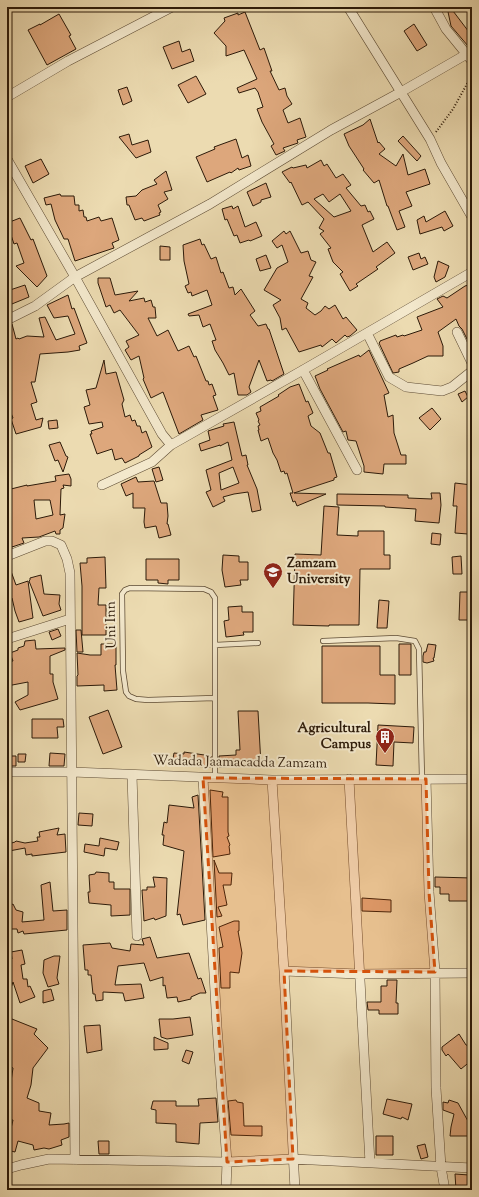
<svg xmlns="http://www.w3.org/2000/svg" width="479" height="1197" font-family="'Sorts Mill Goudy',serif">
	<rect width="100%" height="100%" fill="#ecdbb1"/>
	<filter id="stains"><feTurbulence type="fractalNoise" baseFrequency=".005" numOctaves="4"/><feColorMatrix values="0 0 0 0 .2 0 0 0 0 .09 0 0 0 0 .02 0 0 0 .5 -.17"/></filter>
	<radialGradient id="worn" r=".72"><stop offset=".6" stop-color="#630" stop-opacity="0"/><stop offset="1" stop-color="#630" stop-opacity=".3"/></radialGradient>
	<path fill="#dda77c" stroke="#2c1a09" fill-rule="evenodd" d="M447 7H450L472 36V45L468 46 451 26Z
		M245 12 260 50 264 48 272 71H270L279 90 285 88 287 96 292 104 283 110 288 123 300 118 306 137 297 140 298 143 283 148 285 151 276 155 271 146 274 144 262 122 257 109 263 107 258 92 255 88 239 93 237 88 257 79 244 50 226 56V46L214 33 225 21 224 18 238 13V15Z
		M59 14 71 35 69 36 76 49 47 65 28 30 40 24V25Z
		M414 24 427 45 417 51 404 31Z
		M179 41 182 52 190 49 194 61 172 69 163 47Z
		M196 76 206 94 188 103 178 85Z
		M127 87 132 101 123 105 118 90Z
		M370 119 378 143 379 142 385 149 379 154 396 166 403 154 408 175 425 169 430 184 406 192 412 206 399 211 405 227 397 230 388 206H387L379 180 374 183 363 170 364 169 349 146 344 134 363 125Z
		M129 134 132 145 148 140 151 152 136 158 119 137Z
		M403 136 421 156 417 161 398 141Z
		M236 139 242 158 248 155 251 166 239 170 238 168 231 173 230 172 207 182 196 157 215 149 214 147Z
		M41 159 49 174 33 183 25 166Z
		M321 160 324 166 327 164 336 178 343 174 351 185 346 188 361 206 365 205 368 212 370 211 374 219 362 225 373 252 387 242 395 253 376 267 378 269 356 284 358 286 350 291 340 274 343 272 333 262 328 249 331 248 320 234 324 231 319 228 324 219 308 202 302 205 291 182 290 183 282 172 292 167 293 168 306 165 307 168ZM323 194 329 202 340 194 351 211 334 217 314 199Z
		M166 171 172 190 164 192 168 199 158 205 161 212 159 213 160 215 144 221 142 218 135 220 129 205H127L126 197 136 196 142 190 157 184 154 180Z
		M266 183 271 197 261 200V202L253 206 247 192Z
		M60 194 61 196H74L75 205H79V211L83 210 84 217H86L87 221 99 217 101 221 112 218 119 240 112 243 114 248 75 261 68 239H64L55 220 51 204 46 205 44 198Z
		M232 206 233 209 238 206 245 227 256 222 262 236 250 241 249 240 240 243 237 235 234 236 227 219 225 220 222 209Z
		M445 211 453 226 444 231 442 227 420 234 417 220 424 216 426 222Z
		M20 218 31 240 33 239 47 276 37 287 16 266 24 263 17 243 14 244 7 223Z
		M284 231 286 234 290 231 301 253 308 251 311 260 316 262 309 276 313 277 301 299 308 303 306 308 315 315 321 311 325 306 329 309 335 305 343 319 346 317 357 330 350 336 347 337 345 335 336 343 332 339 322 347 321 345 299 352 286 328 282 330 280 318 273 305 281 300 264 290 277 268 288 262 282 245 277 248 272 241Z
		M200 239 202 245 204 244 211 259 216 257 221 273 223 272 229 288 233 287 235 295 241 289 255 311 250 315 258 326 266 324 268 329H269L284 374 272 381 271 380 267 381 259 360 249 387 251 392 247 395H238L234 373 229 375 223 363 215 350 212 341 216 340 210 324 203 327 199 315 189 316 188 314 212 305 207 290 192 296 191 292 188 293 185 286 189 284 184 261 183 245Z
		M160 246 170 247V260H160Z
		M419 253 421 259 425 257 428 264 413 270 408 257Z
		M266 255 271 268 260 271 256 259Z
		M438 261 449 266 445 277 436 282 434 277Z
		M98 278H110L115 295 138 291 129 301 144 298 145 302 151 300 153 307H155L156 318H148L157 336 168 330 178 351 189 346 194 357 196 356 206 381H208L209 385 212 384 216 395 213 396 218 410 201 415 203 420 179 434 163 392 151 398 143 379 144 378 139 356 131 360 125 350 129 347 126 341 139 335 120 310 114 313 110 305 106 307 98 283Z
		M472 284V349L462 329 459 326 456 319 438 332 443 346V356H428L413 363 399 369V372L393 373 379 343 380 342V341L396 335 397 337 403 335 404 336 422 330 417 317 443 307 437 299 443 296 447 298 465 286Z
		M25 285 29 297 7 306V291Z
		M68 295 72 309 74 308 87 343 79 346 80 350 68 352 40 354 35 382H31L37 402 31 404 36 420 43 418 41 427 16 434 11 419 13 418 7 403V326L12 324 16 339 18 338 19 339 27 336 44 337 39 318 45 317 56 340 75 334 68 316 54 318 47 305Z
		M369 350 389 393 384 395 388 417 393 415 394 433 401 455H406V464H384L383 474 364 472V466L356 441 348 440 346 431 343 432 320 389 315 376 328 370 327 369 359 355 360 357Z
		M104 360 106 374 116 372 124 400 122 404 125 417 130 415 132 421 135 420 137 426H140L142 433 146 431 152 447 139 455V456L125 463 122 458 115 460 112 449 97 454 90 434H92L91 431 103 427 102 422 89 424 84 407 90 405 86 390 96 388Z
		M299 384 306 402 308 401 313 413 308 416 311 426 320 433 328 453H330L337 477 334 478V480L294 493 326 494 297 506 295 501 293 502 290 493H293L287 473 285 474 284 471 281 472 277 460 273 453 268 438 261 441 258 430H259L258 426 260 425 258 421 259 420 256 413 261 411 260 407 279 396 278 395 290 387Z
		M465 391 468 397 462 402 458 394Z
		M432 408 441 419 430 430 419 418Z
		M57 420 58 428 49 429 48 421Z
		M234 422 242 456 246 455 248 465H247L257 489 261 510 252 512 248 492 234 494 223 497 225 501 213 507 206 492 211 490 206 470 232 460 228 442 220 446V445L201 451 199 444 210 440 208 431 224 426 223 424ZM233 467 239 483 221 490 219 473Z
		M60 442 66 456 68 457 63 472 58 460 55 461 49 445Z
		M159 467 163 480 156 482 152 469Z
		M69 474 71 479V486L63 485 64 488 61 489 60 515 65 514 63 528 60 530V534H56L55 531 39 537 22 538 24 543 12 547 7 532V490L27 485V486L56 481 55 476ZM34 500H50L53 515 36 519Z
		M136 477 138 482 154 481 161 503H167L168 516 167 524H168L171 535 159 538 156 526 145 528 144 522 145 508H133V493L126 496 121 484Z
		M455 483 472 485V500H470L469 520H472V533H468V534L455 533 457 506H453Z
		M431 493H440L441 505 439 523 415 521 416 509 385 507V506L337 505V494L408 495V498L432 499Z
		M324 506 339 507 337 535 358 536V531H384V555H390V569H360L359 625H329V626L293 625 295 554 321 555Z
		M432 533 441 534 440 545 431 544Z
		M223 555 239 556V562H248V580H240L241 585 225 587 222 570Z
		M461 556 462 574H453L452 557Z
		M105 557 106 588H99L98 605H106V635H82V586L80 563H87V558Z
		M146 559H179V580H168V584L158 583V580H146Z
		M7 563H8L16 585 28 581 33 618 19 622 15 611 12 598 7 600Z
		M41 575 44 594 60 595 59 604 61 610 43 616 29 581 30 580V578Z
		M460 592H472V620H459Z
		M379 600 389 601 387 628H377Z
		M242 606V612H253V632H243L244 635 226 637 224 621 229 620 228 607Z
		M58 629 61 636 52 640 49 632Z
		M76 630H81L83 652H77Z
		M35 640 36 649 65 648V650L50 656V674H53V682L58 699 20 710 15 702 28 695V682L7 686V662L13 661 10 653 18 650V648L24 646 25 641Z
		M101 644H116V665H115L117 690 104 691V685L77 686V676L78 675 77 653 90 655H101Z
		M399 644H411V675H399Z
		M428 644 436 645 434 658H433L434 661 427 663 423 662V656L424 652H426Z
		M322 646H380V675H395V704L368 703H322Z
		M108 710 122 747 103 754 89 717Z
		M238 711H258L261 765 219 767V756L236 755V750H240Z
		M32 719H63L64 727H57L58 738H32Z
		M378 725 414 727 413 743 394 742 393 766 376 765Z
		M184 752 211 756V767L184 766 182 759 181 765 172 764 174 753 184 754Z
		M50 753 65 754 64 766H49Z
		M18 754H26L25 762H18Z
		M7 756H16V766H7Z
		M210 790 223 792 222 797H228V832L229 836 227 837 230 845 229 846 230 854 213 857Z
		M198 795 205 920 183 925 180 914 177 915 184 851 163 845 164 835H162L164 822 167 823 169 805 194 808 192 797Z
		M79 813 93 814 92 826 78 825Z
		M59 828 57 835 65 834 66 852 32 856V854L26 855 25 848 9 851 8 844 15 842 16 841 25 843 38 841 37 837H40L39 832Z
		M100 838 119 842 117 850 105 848 104 856 84 852 85 844 99 846Z
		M214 860 219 873H232L231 885H223L227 905 218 907 222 916 217 917Z
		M96 872 109 873V882H114V889H130V915L111 916V905L89 903 88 892H90L89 875 95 874Z
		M153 877 167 878 166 916 155 920 154 918 144 921 142 890H147V887H155Z
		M435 877 472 878V901H449V894H440V887H435Z
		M50 882 53 911 67 910V930L24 934 23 931 18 933 17 929H11V923L7 924V907L13 904 16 910 23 912 22 922 44 920 41 885Z
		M362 898 391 900V912L362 911Z
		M234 921H239V931H238L242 953 239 973 230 972V988H221L219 948 223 947 219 927Z
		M150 937 157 958 189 953 198 979 201 978 206 993H200L191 997V999L178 1002 177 997 167 998 165 985 163 986V977L150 981 144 963 118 966 115 985 141 984 144 998 125 1001 123 993 103 992V1000L96 1001 95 994H93L91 975H88V970H85L83 945 110 943 112 948 130 951 131 944 144 945 142 939Z
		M22 950 25 964 21 965 23 979H27L28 987 30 986 35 997 20 1003 13 982 9 994H7V960L12 959 11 952Z
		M54 956H60L57 978 59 984 48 987 43 973 44 960Z
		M387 980H397L396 1003H398V1014H379V1010H368L367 1002H381V986H387Z
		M51 989 54 1000 43 1003V991Z
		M7 1017 37 1029 34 1034 48 1048 33 1068 31 1085 27 1098 39 1103V1111L51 1113 49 1125 64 1124 69 1123V1137L61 1140 62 1145 49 1149 44 1148 34 1150 33 1145 18 1141 15 1152 7 1150V1136L9 1137 13 1120H7V1095H9L13 1068 7 1065Z
		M190 1017 193 1035 167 1039 161 1037 159 1019H173Z
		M100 1025 102 1050 87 1053 84 1026Z
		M459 1034 466 1045 470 1046 468 1054 472 1060 461 1069 448 1054 446 1056 442 1050V1047Z
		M154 1037 168 1043V1049L154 1050Z
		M186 1050 193 1052 189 1064 182 1061Z
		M216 1098 218 1122 200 1123 199 1144 176 1142V1124L156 1123V1110L151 1109 153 1101H176V1106H199L198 1099Z
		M387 1099 412 1104 408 1120 402 1117 401 1119 383 1114Z
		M236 1100 237 1102 243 1103 244 1126H262V1136L231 1135 228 1101Z
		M449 1100 458 1103 469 1123V1128L472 1129V1137L468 1136H450L451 1127 454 1114 443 1110V1102L448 1103Z
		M376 1136H393V1155H376Z
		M98 1141H109V1154H99Z
		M425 1144 428 1157 421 1159 417 1146Z
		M455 1174 469 1175 468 1181 472 1180V1190H456Z"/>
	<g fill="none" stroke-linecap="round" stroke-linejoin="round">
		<defs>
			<path id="service" d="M323 641 396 638 415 641 419 649 422 779
				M215 645 258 643
				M215 698 148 700 136 699 129 696 126 692 123 671 122 594 125 590 130 588 204 589 211 592 215 598V778"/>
			<path id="minor" d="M348 7 430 139 441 163 472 217
				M434 7 446 29 472 61
				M7 97 68 61 172 7
				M7 159 75 277 162 434 171 445 152 462 102 485
				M7 320 35 306 75 277 210 204 331 130 401 92 472 51
				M367 333 389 377 406 387 442 391 452 387 472 371V363L457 332
				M303 370 357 470
				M171 445 303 370 472 272
				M7 556 45 541H52L61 545 67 559 70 573 75 1160
				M7 639 70 619
				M7 772H72L272 780 472 779
				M132 775 137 936
				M349 779 370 1163
				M426 779 429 892 435 972 436 1088 441 1167 445 1190
				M272 780 284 971 295 1190
				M284 971 359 974 472 973
				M7 1169 21 1165 49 1159 227 1162 217 1027 203 778
				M226 1190 227 1162 293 1159 472 1168"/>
		</defs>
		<use href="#service" stroke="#5c4a33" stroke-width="6"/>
		<use href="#minor" stroke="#5c4a33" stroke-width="10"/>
		<path stroke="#2c1a09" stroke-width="2" stroke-dasharray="1 2" stroke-linecap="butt" d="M436 132 453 109 472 75"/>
		<use href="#service" stroke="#f3e8cc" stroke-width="4.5"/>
		<use href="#minor" stroke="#f3e8cc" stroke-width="9"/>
	</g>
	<path fill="#d5530c" fill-opacity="0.2" stroke="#d5530c" stroke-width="3" stroke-dasharray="8 5" stroke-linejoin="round" d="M203 778 426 779 429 892 435 972 284 971 293 1159 227 1162Z"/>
	<defs>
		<symbol id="university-pin" viewBox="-11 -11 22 30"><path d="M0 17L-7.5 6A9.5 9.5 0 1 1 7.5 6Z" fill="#8f2418" stroke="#f3e8cc"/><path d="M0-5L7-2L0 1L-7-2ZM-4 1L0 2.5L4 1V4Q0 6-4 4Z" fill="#fff"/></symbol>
		<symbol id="building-pin" viewBox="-11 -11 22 30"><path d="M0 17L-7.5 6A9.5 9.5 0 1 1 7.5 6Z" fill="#8f2418" stroke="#f3e8cc"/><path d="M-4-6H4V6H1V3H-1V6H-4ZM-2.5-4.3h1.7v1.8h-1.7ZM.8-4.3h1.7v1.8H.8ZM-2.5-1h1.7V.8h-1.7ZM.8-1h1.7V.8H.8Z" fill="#fff"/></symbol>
	</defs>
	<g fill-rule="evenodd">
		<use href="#university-pin" x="262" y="561" width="22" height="30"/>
		<use href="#building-pin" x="374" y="726" width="22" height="30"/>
	</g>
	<g text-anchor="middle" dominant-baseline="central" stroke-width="4" stroke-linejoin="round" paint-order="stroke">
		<g font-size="14" font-weight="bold" fill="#2c1a09" stroke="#f3e8cc" text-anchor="start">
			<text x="287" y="564">Zamzam<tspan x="287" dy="16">University</tspan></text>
			<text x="371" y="729" text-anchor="end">Agricultural<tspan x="371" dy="16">Campus</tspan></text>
		</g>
		<g font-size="14" fill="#2c1a09" stroke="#f3e8cc">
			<text transform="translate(112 625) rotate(-91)">Uni Inn</text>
			<text transform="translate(240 763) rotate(1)">Wadada Jaamacadda Zamzam</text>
		</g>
	</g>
	<rect width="479" height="1197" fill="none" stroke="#ecdbb1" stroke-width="24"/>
	<rect x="8" y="8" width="463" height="1181" fill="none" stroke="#2c1a09" stroke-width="2"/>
	<rect x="12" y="12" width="455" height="1173" fill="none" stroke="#2c1a09"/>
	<rect width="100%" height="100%" filter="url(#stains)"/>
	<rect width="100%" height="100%" fill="url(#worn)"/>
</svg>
